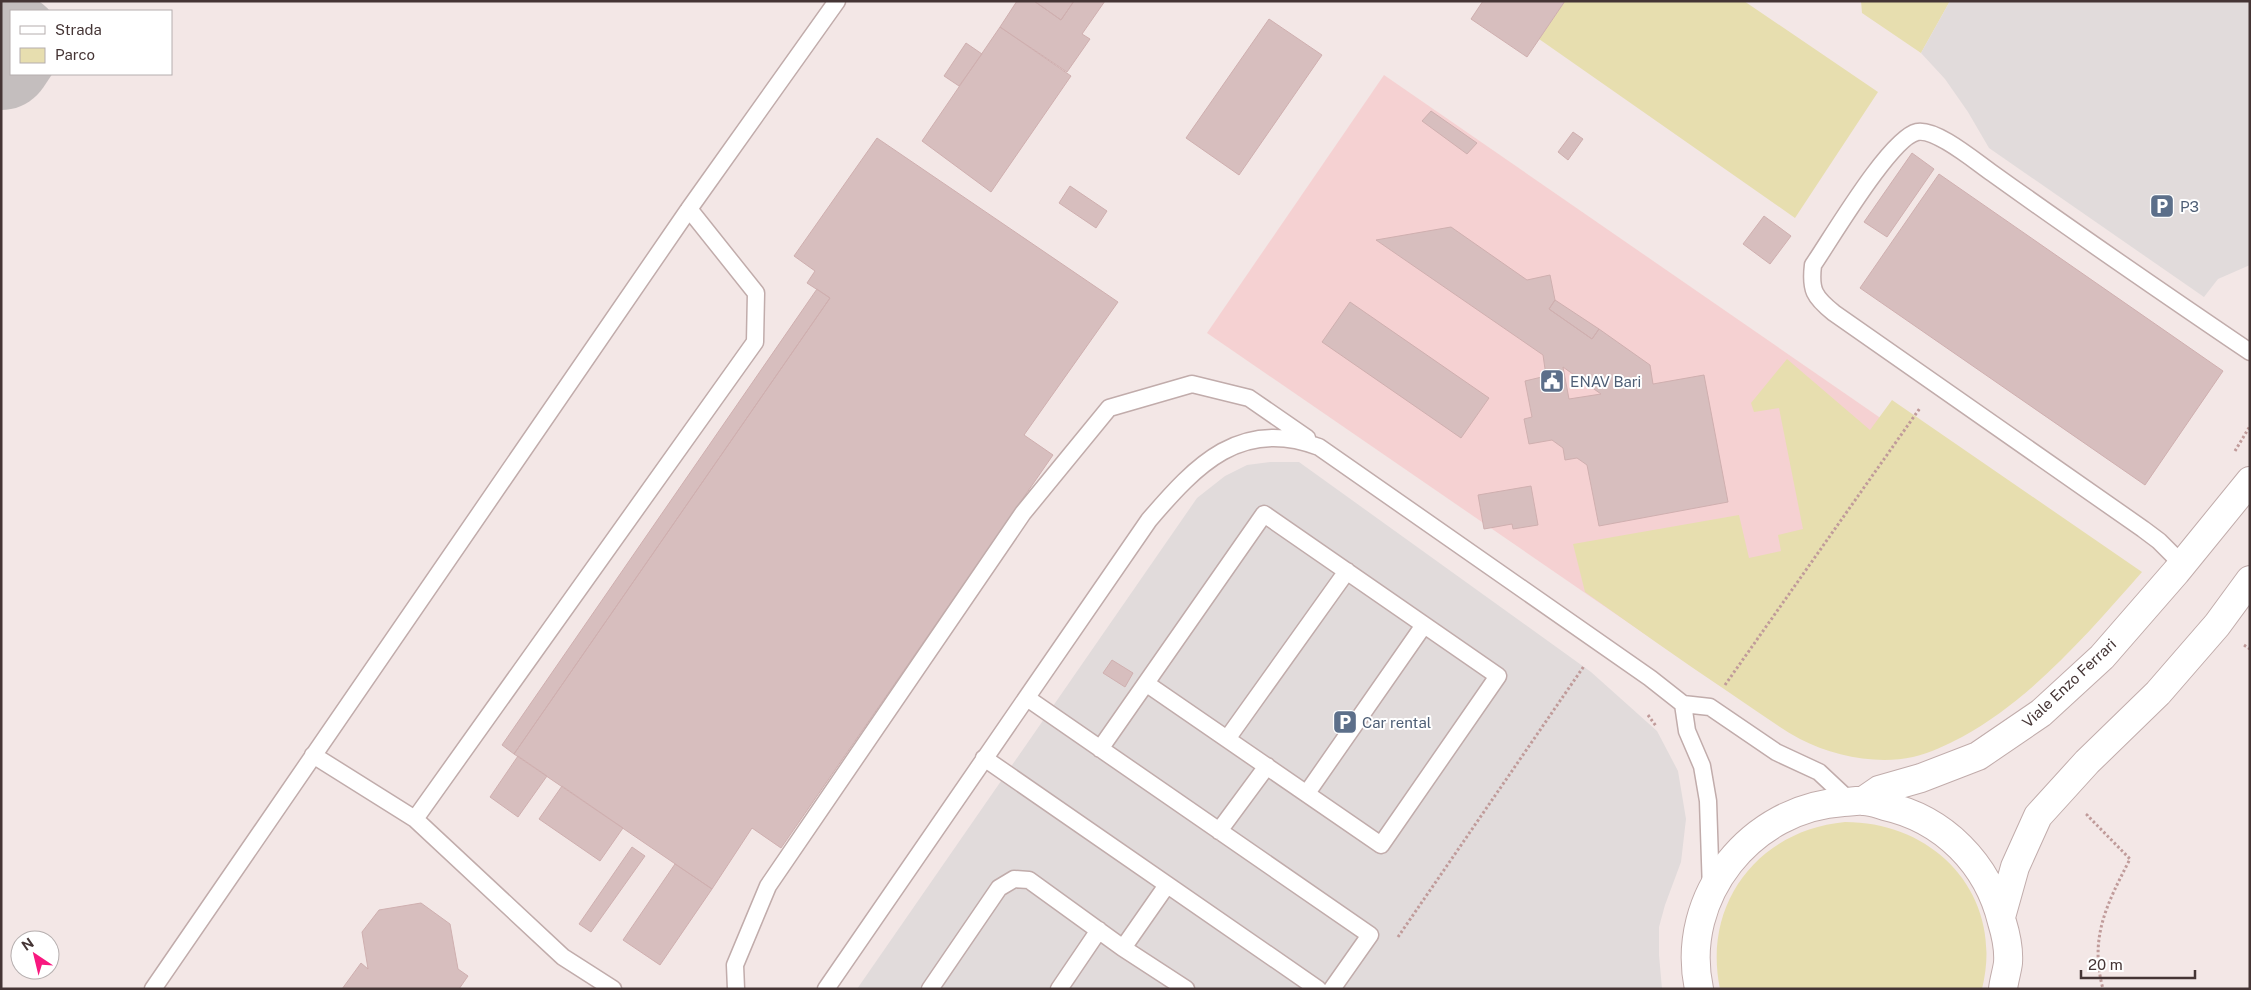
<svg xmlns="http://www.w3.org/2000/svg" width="2251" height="990" font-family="'Public Sans',sans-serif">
	<rect width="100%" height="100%" fill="#f3e7e6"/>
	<path fill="#f5d1d2" d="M1384 75 1895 428 1719 685 1207 333Z"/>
	<path fill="#e7deaf" d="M1565 1H1744L1878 92 1795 218 1539 39Z
		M1861 1H1950L1921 53 1862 13Z
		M1787 359 1870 430 1892 400 2142 572C2088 633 2034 697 1962 737 1946 745 1931 753 1913 757 1877 765 1833 756 1800 739 1775 725 1751 707 1727 691 1679 659 1632 625 1585 592L1573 544 1739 515 1749 558 1781 551 1778 535 1803 529 1779 408 1754 412 1751 403Z
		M1845 822C1937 822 2005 897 1982 989H1720C1702 903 1759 830 1845 822Z"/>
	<path fill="#e1dbdb" d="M1950 1H2250V265L2218 279 2204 297 1989 148 1968 112 1945 79 1921 53Z
		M1270 462H1299L1591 672 1657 731 1678 771 1686 819 1681 862 1665 905 1659 927V955L1662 989H857L1197 498 1225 476 1247 465Z"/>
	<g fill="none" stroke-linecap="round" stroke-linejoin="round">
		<path stroke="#c4bebe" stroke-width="102" d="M1 59 11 44"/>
	</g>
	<path fill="#d7bebe" stroke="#cfafaf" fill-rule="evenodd" d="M1017 1H1034L1061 20 1074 1H1105L1082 34 1090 39 1067 72 1000 27Z
		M1034 1H1074L1061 20Z
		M1483 1H1565L1527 57 1471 19Z
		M1269 19 1322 55 1239 175 1186 138Z
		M1000 27 1071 76 991 192 922 141Z
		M966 43 982 54 959 86 944 76Z
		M1431 111 1477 143 1467 154 1422 121Z
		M1573 132 1583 139 1568 160 1558 152Z
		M877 138 1118 302 1024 435 1053 455 781 848 752 828 712 889 514 754 830 298 807 283 815 271 794 256Z
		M1912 153 1934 169 1887 237 1864 222Z
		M1939 174 2223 371 2145 485 1860 288Z
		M1070 186 1107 211 1096 228 1059 203Z
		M1764 216 1791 236 1770 264 1743 244Z
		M1451 227 1527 280 1550 275 1555 300 1549 309 1592 339 1599 329 1650 365 1653 384 1704 375 1728 502 1599 526 1587 465 1577 458 1565 460 1563 448 1552 440 1529 444 1524 419 1532 417 1525 381 1546 376 1543 355 1376 240ZM1563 367 1601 394 1569 399Z
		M817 289 830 298 514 754 502 745Z
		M1555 300 1599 329 1592 339 1549 309Z
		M1350 302 1489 398 1461 438 1322 342Z
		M1531 486 1538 525 1513 529 1512 524 1484 529 1478 495Z
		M1112 660 1133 673 1125 687 1103 673Z
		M518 756 547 776 518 817 490 797Z
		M562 786 623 828 600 861 539 819Z
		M632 847 645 856 591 932 579 924Z
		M675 864 712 889 660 965 623 940Z
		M421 903 450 924 458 969 468 976 459 989H342L361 963 368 969 362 932 379 910Z"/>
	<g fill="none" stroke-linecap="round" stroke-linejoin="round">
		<defs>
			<path id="lane" d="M2182 564 2159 541 2143 529 1834 313C1814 297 1810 290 1813 265 1831 239 1890 138 1917 132 1936 128 1976 162 1992 173 2077 234 2163 293 2250 352
				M1027 698 1370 935 1332 989
				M1683 704 1687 731 1702 766 1708 801 1711 891
				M1227 739 1347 571
				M1100 749 1264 514 1498 676 1381 845 1147 684
				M313 755 415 819 563 957 613 989
				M984 758 1318 989
				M1307 793 1424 625
				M415 819 755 342 756 293 689 209
				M1219 831 1267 766
				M1123 948 1167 885
				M153 989 689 209 837 1
				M736 989 735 965 768 886 1023 513 1109 408 1192 384 1249 398 1307 438
				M826 989 1149 520C1196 465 1241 417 1319 447L1650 678 1683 704 1710 707 1776 752 1819 772 1851 802
				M930 989 999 888 1014 879 1029 880 1123 948 1186 989
				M1059 989 1099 930"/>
			<path id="street" d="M1863 801 1879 790 1921 778 1978 756 2041 713 2102 657 2176 572 2250 481
				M2001 917 2015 867 2038 816 2087 762 2158 693 2217 625 2250 580
				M1699 989C1679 896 1752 807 1844 802 1851 802 1857 800 1863 801 1871 801 1878 804 1885 806 1944 819 1988 864 2002 922 2006 935 2009 949 2008 963 2007 971 2004 980 2003 989"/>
		</defs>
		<use href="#lane" stroke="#c1acab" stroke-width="19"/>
		<use href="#street" stroke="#c1acab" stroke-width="30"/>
		<path stroke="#c09b9a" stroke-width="3" stroke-dasharray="2.5 2.5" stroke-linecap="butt" d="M2235 451 2250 426
			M2244 645 2250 649
			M1725 685 1920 408
			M1648 715 1656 726
			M2088 814 2087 815 2130 859C2107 904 2089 937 2103 989
			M1398 937 1584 666"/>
		<use href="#lane" stroke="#fff" stroke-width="16"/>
		<use href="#street" stroke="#fff" stroke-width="28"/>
	</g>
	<defs>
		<symbol id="parking-square" viewBox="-11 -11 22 22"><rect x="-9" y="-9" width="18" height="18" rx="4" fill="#5c6f8a" stroke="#fff"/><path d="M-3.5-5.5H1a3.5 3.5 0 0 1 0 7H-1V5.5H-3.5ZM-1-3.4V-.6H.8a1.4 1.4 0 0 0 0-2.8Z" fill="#fff"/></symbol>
		<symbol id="civic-square" viewBox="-11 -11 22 22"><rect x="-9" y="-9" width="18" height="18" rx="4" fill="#5c6f8a" stroke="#fff"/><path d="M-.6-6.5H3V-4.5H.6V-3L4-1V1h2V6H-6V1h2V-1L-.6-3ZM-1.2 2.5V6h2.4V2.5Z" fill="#fff"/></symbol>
	</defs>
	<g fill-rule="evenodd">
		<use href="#parking-square" x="2148" y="192" width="28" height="28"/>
		<use href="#civic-square" x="1538" y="367" width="28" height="28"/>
		<use href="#parking-square" x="1331" y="708" width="28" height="28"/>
	</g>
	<g text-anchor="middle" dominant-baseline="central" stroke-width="4" stroke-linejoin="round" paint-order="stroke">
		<g font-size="15" fill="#4e5e75" stroke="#fff" text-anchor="start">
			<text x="2180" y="206">P3</text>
			<text x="1570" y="381">ENAV Bari</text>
			<text x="1362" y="722">Car rental</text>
		</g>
		<g font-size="15" fill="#453535" stroke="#fff">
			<text transform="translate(2069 683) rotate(-43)">Viale Enzo Ferrari</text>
		</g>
	</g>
	<rect width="2251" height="990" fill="none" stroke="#453535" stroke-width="5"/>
	<rect x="10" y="10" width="162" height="65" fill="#ffffff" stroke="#b5aeae"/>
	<rect x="20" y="26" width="25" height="8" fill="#ffffff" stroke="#b5aeae"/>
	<text x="55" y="35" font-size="15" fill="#453535">Strada</text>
	<rect x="20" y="48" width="25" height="15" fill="#e7deaf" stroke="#b5aeae"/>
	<text x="55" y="60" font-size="15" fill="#453535">Parco</text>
	<g transform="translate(35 955) rotate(325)"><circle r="24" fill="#ffffff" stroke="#b5aeae"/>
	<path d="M0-4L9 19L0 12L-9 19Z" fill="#f8187f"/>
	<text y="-8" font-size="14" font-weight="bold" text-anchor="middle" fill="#453535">N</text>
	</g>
	<path d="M2081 970v8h114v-8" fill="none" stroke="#453535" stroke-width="2.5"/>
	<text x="2088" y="970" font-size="15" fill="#453535" stroke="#ffffff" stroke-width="4" paint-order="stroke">20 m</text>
</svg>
